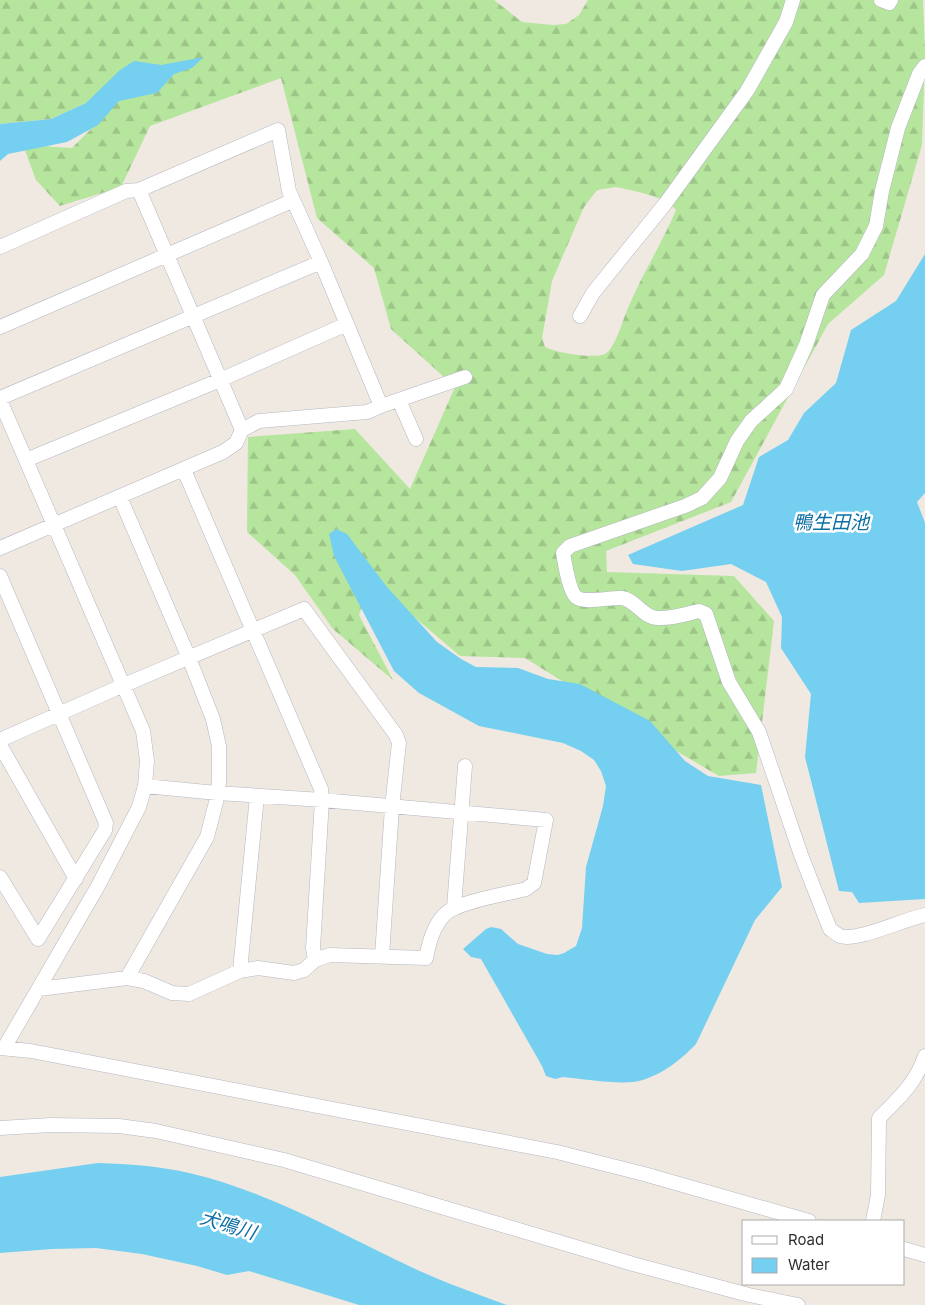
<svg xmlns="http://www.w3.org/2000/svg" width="925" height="1305" font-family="Inter,'Noto Sans JP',sans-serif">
	<defs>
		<pattern id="forest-firs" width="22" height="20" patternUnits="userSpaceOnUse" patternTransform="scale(1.25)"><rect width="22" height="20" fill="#b6e59e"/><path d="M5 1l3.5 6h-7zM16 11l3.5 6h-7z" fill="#9dc588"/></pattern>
	</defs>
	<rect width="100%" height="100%" fill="#efe9e1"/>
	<path fill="url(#forest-firs)" fill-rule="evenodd" d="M0 0H494L522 22 553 25 566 24 579 15 588 0H923L925 55 922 145 884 275 828 324 731 502 606 551 607 572 734 576 774 621 756 773 719 776 654 738 525 658 460 656 372 581 359 615 393 680 333 629 295 575 247 532 248 437 355 429 410 489 455 387 391 329 374 268 317 218 281 78 150 126 121 187 60 206 36 180 23 145 72 148 119 101 86 103 51 119 0 124ZM616 187C633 191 666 196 676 210 660 248 637 282 623 321 620 329 613 350 605 354 594 359 557 353 545 347L542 338 552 281 584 207 597 190Z"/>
	<path fill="#75cff0" d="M204 57 192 68 174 74 157 93 119 101 98 125 67 142 8 154 0 161V124L51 119 86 103 120 70 134 61 161 65Z
		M925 254V493L917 502 925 523V899L859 903 852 892 839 891 805 757 811 694 781 648 782 617 766 582 731 564 682 571 633 564 628 555 743 505 759 457 788 440 804 413 836 383 851 330 896 301Z
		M336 529 347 534 387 587 437 642 461 659 476 667 518 668 548 679 580 684 650 721 685 761 708 776 761 785 782 887 755 920 696 1044C681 1060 657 1079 633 1082 614 1084 583 1079 563 1077L555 1079 546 1076 542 1066 481 959 471 957 463 949 486 929 491 927 501 929 518 944 547 954 558 955 564 953 576 946 582 928 586 867 603 806 606 786 601 771 594 760 581 751 563 743 479 726 419 693 394 671 334 556 329 534Z
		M98 1163C129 1164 159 1166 189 1173 267 1191 337 1232 409 1266 440 1281 474 1293 507 1305H359L249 1271 227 1275 197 1266 142 1254 96 1248 52 1249 0 1253V1177Z"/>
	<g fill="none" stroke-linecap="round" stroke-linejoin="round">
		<defs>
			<path id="minor" d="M881 0 889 3 891 0
				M925 66 919 74 898 128 882 191 876 226 862 254 823 295 806 345 786 389 751 421 737 441 720 478 702 498 685 506 570 546 563 553C565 563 569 591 576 597 585 604 611 597 622 598 636 600 643 618 658 618 671 619 686 614 699 611L706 614 729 682 759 732 801 855 830 929C833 931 836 934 840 936 857 942 904 919 925 915
				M139 190 242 430
				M0 247 126 191 139 190 278 130 289 191 321 262 381 406 367 412 259 421 242 430 236 443 223 452 0 548
				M580 316 593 293 665 204 747 91 786 22 793 0
				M0 327 292 201
				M0 398 321 262
				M0 400 143 731 147 761 145 786 139 807 98 886 4 1048
				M399 400 416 439
				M381 406 465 377
				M26 460 220 380 347 324
				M184 470 321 789 322 800 313 948 315 960
				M120 497 189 658 213 719 219 746V782L216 802 207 837 127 978
				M0 576 106 823 105 830 38 939 0 877
				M0 740 124 685 304 609 396 735 399 743 392 807 382 956
				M0 745 76 879
				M454 907 465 766
				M240 971 257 796
				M39 989 127 978 144 981 172 993 189 994 240 971 258 968 294 973 304 970 315 960 330 955 426 958C429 943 433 927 444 915 456 902 507 894 526 889L534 883 546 820 322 800 217 793 145 786
				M0 1048 31 1051 557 1152 644 1174 809 1221
				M0 1128 51 1125 119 1126 156 1131 284 1160 633 1264 749 1295 798 1305
				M873 1221 878 1195 879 1118C900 1097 915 1084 925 1056
				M904 1249 925 1255"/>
		</defs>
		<use href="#minor" stroke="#b4b7c1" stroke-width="15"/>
		<use href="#minor" stroke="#fff" stroke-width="14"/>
	</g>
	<g text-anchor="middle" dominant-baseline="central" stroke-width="5" stroke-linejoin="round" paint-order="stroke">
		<g font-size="19" font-style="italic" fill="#0d6fa3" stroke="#fff">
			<text x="831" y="522">鴨生田池</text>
			<text transform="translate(228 1225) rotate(17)">犬鳴川</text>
		</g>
	</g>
	<rect x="742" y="1220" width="162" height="65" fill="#ffffff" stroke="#ababab"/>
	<rect x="752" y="1236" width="25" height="8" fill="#ffffff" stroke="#ababab"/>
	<text x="788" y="1245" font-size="15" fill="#2e2e2e">Road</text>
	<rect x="752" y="1258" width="25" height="15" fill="#75cff0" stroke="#ababab"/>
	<text x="788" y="1270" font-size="15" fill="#2e2e2e">Water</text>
</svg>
